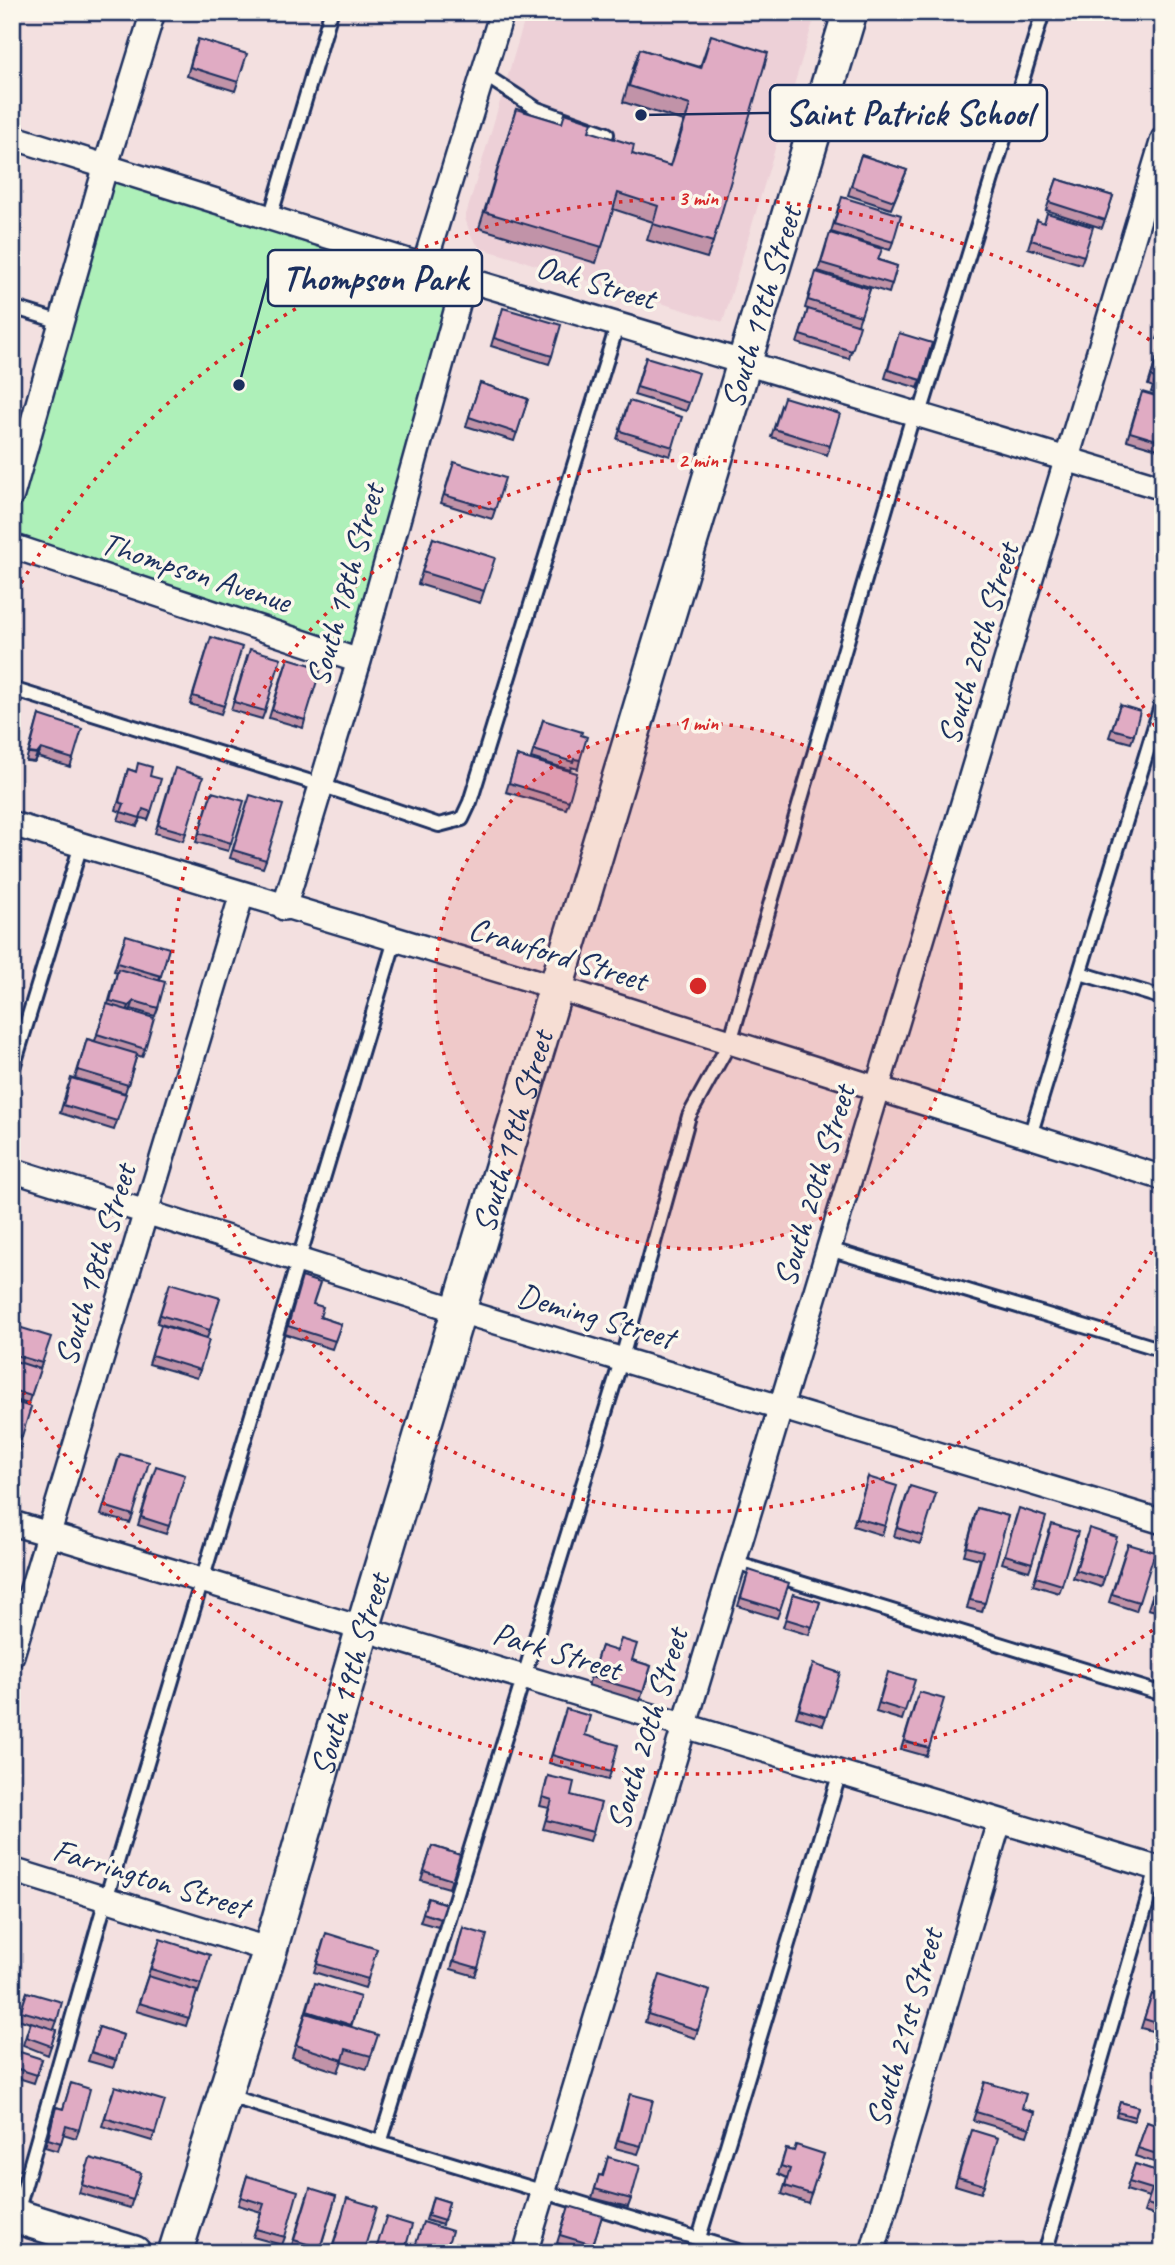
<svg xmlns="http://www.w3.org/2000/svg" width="1175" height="2265" font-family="Caveat,sans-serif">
	<rect width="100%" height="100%" fill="#f3e0e0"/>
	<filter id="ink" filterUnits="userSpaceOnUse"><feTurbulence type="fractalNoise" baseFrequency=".0143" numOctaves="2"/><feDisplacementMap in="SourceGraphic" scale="14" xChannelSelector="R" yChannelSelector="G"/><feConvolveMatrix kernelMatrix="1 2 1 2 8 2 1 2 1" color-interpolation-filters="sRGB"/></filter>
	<g filter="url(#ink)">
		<path fill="#edd0d7" d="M527 12H816L723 322 480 248 471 236 465 218Z"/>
		<path fill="#aef0b9" stroke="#64908c" stroke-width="2" d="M106 165 465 279 359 661 12 546V492Z"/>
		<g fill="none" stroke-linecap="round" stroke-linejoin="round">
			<defs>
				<path id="lane" d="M483 74 537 109 607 134
					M270 218 331 12
					M12 307 61 322
					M920 414 1043 12
					M12 689 321 785 439 825 462 819 470 802 618 323
					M1080 973 1163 998
					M12 1071 81 845
					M1030 1136 1163 699
					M829 1249 1163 1350
					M732 1562 1163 1694
					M225 2095 745 2253
					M381 2140 622 1358 689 1116 730 1042 914 412
					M16 2216 106 1899 395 940
					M699 2238 840 1772
					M1045 2253 1157 1868"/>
				<path id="street" d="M12 137 465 279 1163 488
					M424 266 502 12
					M12 495 106 165 153 12
					M12 546 359 661
					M12 824 555 987 1163 1178
					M284 908 359 661 465 279
					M12 1170 460 1311 1163 1522
					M12 1523 1163 1870
					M12 1655 242 894
					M12 1870 270 1950
					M525 2253C735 1547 954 845 1163 139
					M872 2253 999 1822"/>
				<g id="secondary">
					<path d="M12 2215 134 2253"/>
					<path id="s1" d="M175 2253 270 1950 363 1628 850 12"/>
				</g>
			</defs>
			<use href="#lane" stroke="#1b2f5e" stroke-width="18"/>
			<use href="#street" stroke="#1b2f5e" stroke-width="28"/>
			<use href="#secondary" stroke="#1b2f5e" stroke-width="38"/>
			<use href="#lane" stroke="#fbf7ec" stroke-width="12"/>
			<use href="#street" stroke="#fbf7ec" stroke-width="23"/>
			<use href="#secondary" stroke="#fbf7ec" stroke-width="33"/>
		</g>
		<path fill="#c193a8" stroke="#1b2f5e" stroke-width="2" d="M711 35 713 242 707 258 647 240 653 222 613 209 596 263 479 228 516 109 589 131 632 154 670 166 684 121 623 102 634 65 640 49 700 67Z
			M195 47 238 82 235 91 187 76Z
			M861 155 907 170 891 209 848 195Z
			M1057 179 1113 196 1102 228 1046 210Z
			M839 205 893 242 890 250 831 232Z
			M1037 220 1084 256 1081 264 1028 248Z
			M827 241 897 266 889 293 818 271Z
			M813 281 870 289 858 324 849 359 797 343 808 309 805 308Z
			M500 316 552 356 549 364 491 346Z
			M1163 322V341L1157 339Z
			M896 341 921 380 918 388 885 378Z
			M1159 351 1163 352V396L1151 392 1153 387 1148 385Z
			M643 365 689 403 686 411 634 395Z
			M480 383 528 399 514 441 466 426Z
			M1163 398V445L1161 450 1127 440 1139 400Z
			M781 405 830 446 827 455 771 437Z
			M626 409 673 447 670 456 617 439Z
			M451 471 495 510 492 519 441 503Z
			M433 538 484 591 480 603 418 584Z
			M208 646 224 706 221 714 190 704Z
			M247 657 265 711 262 719 231 710Z
			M285 666 305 720 303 728 269 718Z
			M1120 705 1134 735 1131 743 1109 737Z
			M39 715 73 759 70 767 38 757 34 762 26 761Z
			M543 720 580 760 578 769 571 767 570 770 531 758Z
			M517 756 569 801 566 809 506 792Z
			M128 769 150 776 151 812 148 820 141 818 137 826 118 820 121 812 116 810Z
			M172 776 186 833 183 841 155 833Z
			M209 800 231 843 228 851 196 842Z
			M247 803 266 860 263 868 230 858Z
			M123 943 169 948 159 980 158 1008 155 1016 131 1009 130 1011 145 1049 142 1057 137 1055 125 1093 75 1078 87 1039 95 1041 104 1012 108 1004 117 972 114 971Z
			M68 1086 117 1121 114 1130 60 1113Z
			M299 1286 313 1304 320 1317 341 1324 332 1349 285 1334Z
			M167 1291 210 1330 207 1338 157 1323Z
			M12 1325 42 1363 28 1404 12 1399Z
			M158 1334 200 1370 197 1378 149 1364Z
			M12 1401 22 1436 19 1445 12 1443Z
			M117 1462 133 1515 130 1523 101 1515Z
			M153 1475 169 1526 166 1534 138 1525Z
			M868 1477 885 1526 882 1535 853 1526Z
			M907 1494 923 1536 920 1544 894 1536Z
			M977 1508 1008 1516 982 1612 967 1608 980 1559 964 1555Z
			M1016 1517 1032 1563 1029 1571 1002 1563Z
			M1049 1532 1062 1585 1059 1593 1033 1585Z
			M1086 1537 1104 1579 1101 1587 1073 1578Z
			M1125 1552 1139 1602 1136 1611 1109 1602Z
			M1163 1562V1613L1148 1609Z
			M746 1579 780 1610 777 1618 738 1606Z
			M793 1594 820 1602 809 1635 783 1627Z
			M601 1646 632 1660 651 1666 640 1701 588 1685Z
			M810 1672 826 1717 823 1725 796 1717Z
			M885 1680 905 1711 902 1720 876 1712Z
			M916 1700 929 1748 926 1756 901 1749Z
			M563 1717 585 1735 611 1772 608 1780 549 1763Z
			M548 1776 571 1795 593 1832 590 1841 543 1829 549 1808 540 1806Z
			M432 1846 460 1855 449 1888 421 1880Z
			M428 1898 446 1904 438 1927 420 1922Z
			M463 1928 478 1968 475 1976 451 1969Z
			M323 1942 368 1979 365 1988 314 1972Z
			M157 1948 201 1984 198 1993 197 1992 186 2026 136 2011Z
			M657 1983 698 2030 695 2038 645 2022Z
			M312 1991 360 1997 351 2027 371 2056 367 2069 342 2061 338 2072 292 2057Z
			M27 1992 57 2021 54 2029 56 2030 48 2055 23 2045 30 2023 18 2019Z
			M1152 1994 1163 1998V2034L1141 2028Z
			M99 2027 123 2035 113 2068 88 2061Z
			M42 2059 34 2083 12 2076 17 2060Z
			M71 2083 79 2130 76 2138 63 2134 58 2151 45 2147 56 2107 63 2109Z
			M983 2090 1022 2108 1035 2112 1027 2136 973 2120Z
			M112 2094 155 2133 152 2141 102 2126Z
			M630 2094 641 2146 638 2154 615 2148Z
			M1120 2102 1138 2107 1134 2121 1116 2116Z
			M1147 2122 1163 2128V2165L1135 2156Z
			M969 2138 984 2185 981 2193 955 2185Z
			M786 2149 794 2151 824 2154 808 2203 782 2194 787 2178 778 2174Z
			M608 2157 631 2199 628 2207 592 2198 599 2175 602 2176Z
			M1135 2164 1163 2173V2218L1144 2212 1149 2197 1126 2190Z
			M87 2166 141 2173 130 2208 79 2193Z
			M247 2176 285 2237 282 2245 253 2237 261 2212 238 2205Z
			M307 2196H336L319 2253H306L291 2248Z
			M433 2197 449 2202 442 2225 426 2220Z
			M345 2207 363 2253H330Z
			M566 2214 602 2216 590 2253 557 2243Z"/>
		<path fill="#9d7888" stroke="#1b2f5e" stroke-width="2" d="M41 749 38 757 34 762 37 754Z
			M134 1001 131 1009 126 1014 129 1006Z"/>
		<path fill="#e0abc3" stroke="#1b2f5e" stroke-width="2" d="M711 35 768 53 713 242 653 224 658 206 618 193 602 247 485 212 516 109 562 123 565 113 592 122 589 131 634 145 632 154 671 166 690 105 629 86 640 49 701 68Z
			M198 39 247 54 238 82 190 67Z
			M861 155 907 170 894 201 851 186Z
			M1057 179 1113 196 1105 220 1049 202Z
			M842 197 901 215 893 242 834 224Z
			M1047 213 1093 227 1084 256 1031 240 1037 220 1044 223Z
			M830 233 882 249 878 260 897 266 892 284 821 263Z
			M816 272 870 289 861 316 808 300Z
			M503 308 561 325 552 356 494 338Z
			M808 309 860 325 852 351 800 335Z
			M899 333 932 343 921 380 888 370Z
			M1159 351 1163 352V387L1154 384 1156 379 1151 376Z
			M646 357 699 373 689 403 637 387Z
			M480 383 528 399 517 433 469 417Z
			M1142 392 1163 398V442L1130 432Z
			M784 397 840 414 830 446 774 429Z
			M629 401 682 417 673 447 620 431Z
			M454 462 505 478 495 510 444 495Z
			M433 538 495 558 484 591 422 572Z
			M211 637 242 647 224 706 193 696Z
			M250 649 281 658 265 711 234 702Z
			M288 658 321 668 305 720 272 710Z
			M1120 705 1140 711 1134 735 1112 729Z
			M39 715 82 729 73 759 41 749 37 754 29 753Z
			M543 720 582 732 581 735 587 737 580 760 574 759 573 762 534 750Z
			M517 756 577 773 569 801 509 783Z
			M138 763 152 767 150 776 161 779 151 812 143 809 140 818 121 812 124 804 119 802 128 769 136 772Z
			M175 768 203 777 186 833 158 825Z
			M212 792 244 801 231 843 199 833Z
			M250 795 283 805 266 860 233 850Z
			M12 852 20 854 12 877Z
			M126 935 169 948 161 976 117 963Z
			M118 969 165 982 158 1008 134 1001 129 1006 110 1001Z
			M107 1004 154 1018 145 1049 97 1034Z
			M87 1039 137 1054 128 1085 78 1070Z
			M71 1078 126 1094 117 1121 63 1105Z
			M302 1277 320 1283 313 1304 323 1307 320 1317 341 1324 335 1341 288 1326Z
			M170 1283 220 1298 210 1330 160 1315Z
			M12 1325 51 1337 42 1363 12 1354Z
			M161 1325 209 1340 200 1370 152 1355Z
			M12 1360 40 1369 31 1396 12 1390Z
			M12 1401 31 1407 22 1436 12 1434Z
			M12 1445 20 1447 12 1472Z
			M120 1454 149 1462 133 1515 104 1506Z
			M156 1466 185 1475 169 1526 141 1517Z
			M868 1477 897 1486 885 1526 856 1518Z
			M910 1486 936 1494 923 1536 897 1528Z
			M977 1508 1008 1516 985 1603 970 1600 983 1551 967 1547Z
			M1019 1508 1046 1517 1032 1563 1005 1555Z
			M1052 1524 1078 1532 1062 1585 1036 1577Z
			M1089 1528 1117 1537 1104 1579 1076 1570Z
			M1128 1544 1155 1552 1139 1602 1112 1594Z
			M1163 1563V1604L1151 1601Z
			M749 1570 789 1583 780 1610 741 1598Z
			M793 1594 820 1602 812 1627 786 1619Z
			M621 1639 637 1644 632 1660 651 1666 643 1692 591 1677 601 1646 617 1651Z
			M813 1664 840 1673 826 1717 799 1709Z
			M888 1672 915 1680 905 1711 879 1703Z
			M919 1692 944 1699 929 1748 904 1741Z
			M566 1709 590 1716 585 1735 618 1745 611 1772 552 1755Z
			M548 1776 574 1782 571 1795 601 1803 593 1832 546 1820 552 1800 543 1797Z
			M432 1846 460 1855 452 1880 424 1871Z
			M428 1898 446 1904 441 1919 423 1913Z
			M463 1928 487 1935 478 1968 454 1961Z
			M326 1933 377 1949 368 1979 317 1964Z
			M160 1939 210 1955 201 1984 151 1969Z
			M660 1975 710 1991 698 2030 648 2014Z
			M12 1976 16 1977 12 1991Z
			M148 1976 197 1991 189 2018 139 2003Z
			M315 1983 360 1997 351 2025 307 2011Z
			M27 1992 62 2002 57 2021 21 2011Z
			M1152 1994 1163 1998V2025L1144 2019Z
			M306 2013 378 2035 371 2056 346 2049 343 2060 296 2045Z
			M31 2022 56 2030 51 2046 26 2037Z
			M99 2027 123 2035 116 2060 91 2052Z
			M20 2052 42 2059 37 2075 15 2068Z
			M985 2082 1026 2094 1022 2108 1035 2112 1030 2128 976 2112Z
			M71 2083 90 2089 79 2130 66 2126 61 2143 48 2139 56 2107 63 2109Z
			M115 2086 165 2101 155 2133 105 2118Z
			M630 2094 653 2100 641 2146 618 2140Z
			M1120 2102 1138 2107 1135 2117 1117 2112Z
			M1147 2122 1163 2128V2156L1138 2148Z
			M972 2130 998 2138 984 2185 958 2177Z
			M796 2145 824 2154 811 2194 785 2186 790 2169 781 2166 786 2149 794 2151Z
			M608 2157 640 2166 631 2199 595 2189 599 2175 603 2176Z
			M90 2158 141 2173 133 2200 82 2185Z
			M1135 2164 1163 2173V2209L1147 2204 1152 2189 1129 2182Z
			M247 2176 298 2191 285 2237 256 2229 264 2204 241 2197Z
			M310 2188 336 2196 320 2248 294 2240Z
			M433 2197 449 2202 444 2221 428 2216Z
			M347 2198 377 2207 363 2253H351L333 2247Z
			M569 2206 602 2216 593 2245 560 2235Z
			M386 2217 412 2225 404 2253H375Z
			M423 2222 452 2231 445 2253H413Z
			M560 2247 579 2253H558Z"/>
	</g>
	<circle cx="698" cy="986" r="263" fill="#d62828" fill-opacity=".12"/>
	<g fill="none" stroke="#d62828" stroke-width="3.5" stroke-dasharray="3.5 7">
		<circle cx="698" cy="986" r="263"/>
		<path d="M1162 1233A526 526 0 1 1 1162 739"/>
		<path d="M1161 1624A788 788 0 0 1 16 1380M16 592A788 788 0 0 1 1161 348"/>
	</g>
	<g text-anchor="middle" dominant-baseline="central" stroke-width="7" stroke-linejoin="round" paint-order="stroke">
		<g font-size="33" fill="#1b2f5e" stroke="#fbf7ec">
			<text transform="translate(596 282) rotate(16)">Oak Street</text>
			<text stroke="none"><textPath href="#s1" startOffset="2032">South 19th Street</textPath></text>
			<text transform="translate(196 572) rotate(18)">Thompson Avenue</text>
			<text transform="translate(345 585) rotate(-74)">South 18th Street</text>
			<text transform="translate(978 644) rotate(-73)">South 20th Street</text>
			<text transform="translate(558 954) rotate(17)">Crawford Street</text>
			<text stroke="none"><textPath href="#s1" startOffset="1171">South 19th Street</textPath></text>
			<text transform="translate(814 1186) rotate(-73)">South 20th Street</text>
			<text transform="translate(95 1265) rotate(-73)">South 18th Street</text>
			<text transform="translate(596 1316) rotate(16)">Deming Street</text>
			<text transform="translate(557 1651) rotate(17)">Park Street</text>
			<text stroke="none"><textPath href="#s1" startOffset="604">South 19th Street</textPath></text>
			<text transform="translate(647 1729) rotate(-73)">South 20th Street</text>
			<text transform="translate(151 1878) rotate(17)">Farrington Street</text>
			<text transform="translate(904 2028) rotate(-74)">South 21st Street</text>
		</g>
	</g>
	<circle cx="698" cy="986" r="10" fill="#d62828" stroke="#fbf7ec" stroke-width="3.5"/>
	<g font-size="21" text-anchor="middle" font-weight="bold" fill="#d62828" stroke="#fbf7ec" stroke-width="7" stroke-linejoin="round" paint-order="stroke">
		<text x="698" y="205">3 min</text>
		<text x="698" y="467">2 min</text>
		<text x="698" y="730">1 min</text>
	</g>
	<path fill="none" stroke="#1b2f5e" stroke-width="2.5" d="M641 115L770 113M239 385L268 278"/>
	<g fill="#1b2f5e" stroke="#fbf7ec" stroke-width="2.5">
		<circle cx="641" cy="115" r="7"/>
		<circle cx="239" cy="385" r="7"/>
	</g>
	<g fill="#fbf7ec" stroke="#1b2f5e" stroke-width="2.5">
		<rect x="770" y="85" width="277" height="56" rx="7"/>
		<rect x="268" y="250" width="214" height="56" rx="7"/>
	</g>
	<g font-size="35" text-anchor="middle" font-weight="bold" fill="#1b2f5e">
		<text x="909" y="125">Saint Patrick School</text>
		<text x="375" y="290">Thompson Park</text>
	</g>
	<rect width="1175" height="2265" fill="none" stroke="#fbf7ec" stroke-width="42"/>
	<rect x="21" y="21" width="1133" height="2223" fill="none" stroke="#1b2f5e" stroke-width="2.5" filter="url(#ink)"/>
</svg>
